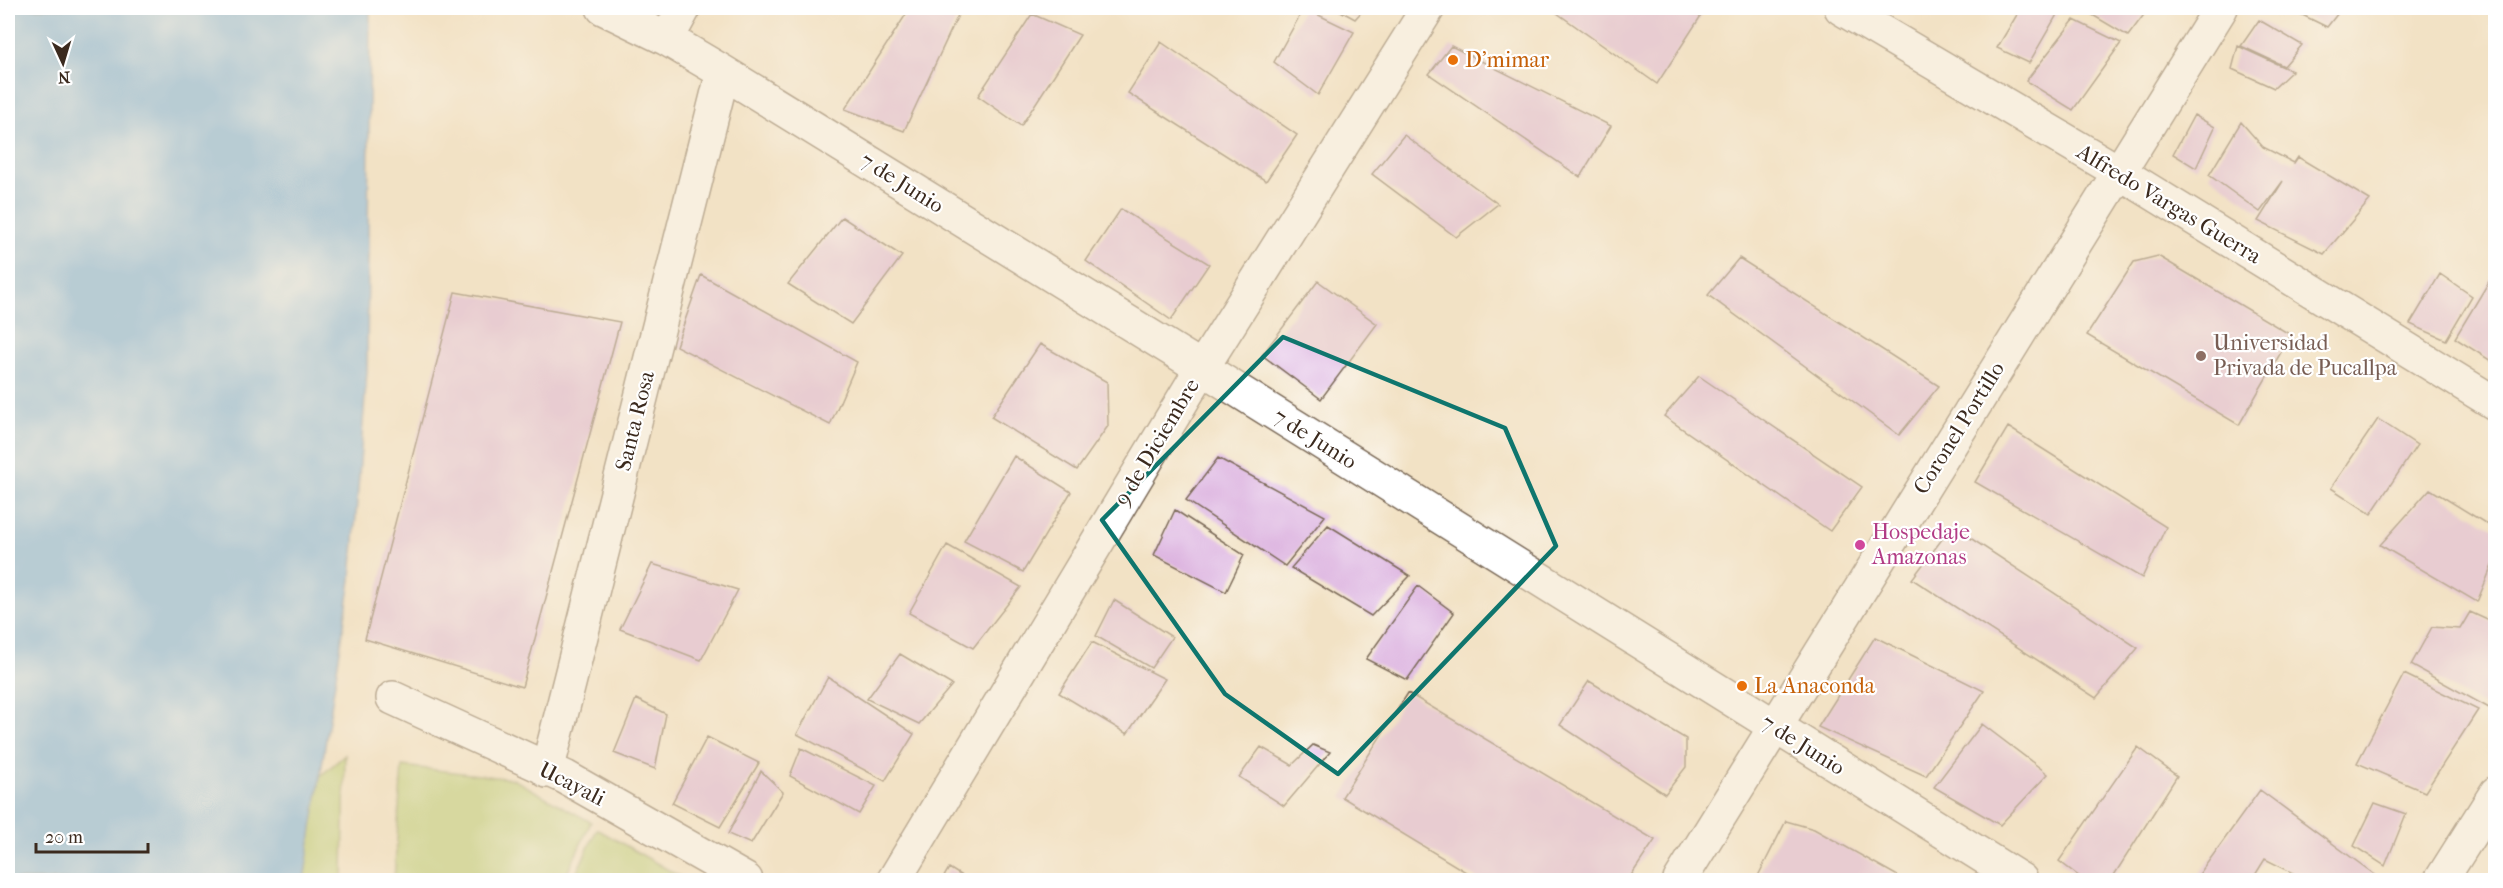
<svg xmlns="http://www.w3.org/2000/svg" width="2503" height="888" font-family="'IM FELL French Canon',serif">
	<rect width="100%" height="100%" fill="#fff"/>
	<filter id="ink" filterUnits="userSpaceOnUse"><feTurbulence type="fractalNoise" baseFrequency=".0167" numOctaves="2"/><feDisplacementMap in="SourceGraphic" scale="12" xChannelSelector="R" yChannelSelector="G"/><feConvolveMatrix kernelMatrix="1 2 1 2 8 2 1 2 1" color-interpolation-filters="sRGB"/></filter>
	<filter id="wash" filterUnits="userSpaceOnUse"><feTurbulence type="fractalNoise" baseFrequency=".008" numOctaves="4" result="noise"/><feDisplacementMap in="SourceGraphic" scale="24" xChannelSelector="R" yChannelSelector="G"/><feGaussianBlur stdDeviation="1.35" result="paint"/><feColorMatrix in="noise" values="0 0 0 0 0 0 0 0 0 0 0 0 0 0 0 0 0 1.4 0 .05"/><feComposite in="paint" operator="in"/></filter>
	<g filter="url(#wash)">
		<rect width="100%" height="100%" fill="#f2e2c5"/>
		<path fill="#b5cc71" stroke="#787b48" stroke-width="1.5" d="M345 755 343 880H304L318 778Z
			M402 766 513 779 591 822 564 880H394Z
			M597 829 686 880H573Z"/>
		<path fill="#72b1e5" stroke="#566e82" stroke-width="1.5" d="M8 8H370L367 371 351 580 304 880H8Z"/>
		<g id="blocks">
			<path fill="#dcb2df" d="M910 8H949L959 13 904 131 845 109Z
				M1304 8 1354 32 1318 95 1274 62Z
				M1335 8H1365L1355 19Z
				M1550 8H1706L1657 84Z
				M1942 8H1961L1956 14Z
				M2021 8H2052L2059 11 2029 63 1997 48Z
				M2086 8H2149L2128 36 2084 10Z
				M2288 8H2342L2327 27Z
				M1032 14 1080 35 1021 126 978 96Z
				M2074 20 2121 43 2073 110 2026 81Z
				M2259 20 2302 45 2284 66 2241 46Z
				M1161 42 1297 135 1266 181 1128 93Z
				M1451 46 1611 126 1580 177 1429 74Z
				M2238 46 2292 71 2274 88 2232 69Z
				M2194 115 2215 127 2196 168 2173 154Z
				M2241 122 2263 147 2294 163 2298 157 2370 200 2324 254 2258 221 2283 181 2260 212 2209 175Z
				M1404 135 1498 204 1456 237 1372 174Z
				M1121 209 1209 264 1171 320 1086 261Z
				M842 217 902 256 851 324 788 284Z
				M2158 256 2291 335 2239 425 2087 335 2134 262Z
				M1739 258 1939 386 1899 435 1708 295Z
				M2496 270V354L2491 361 2455 338Z
				M2440 274 2472 296 2446 340 2410 324Z
				M701 275 857 362 830 425 676 346Z
				M1318 281 1377 324 1321 399 1262 355Z
				M455 292 620 322 522 687 365 639Z
				M1040 344 1107 382 1108 426 1077 470 991 417Z
				M1699 376 1862 487 1830 531 1664 416Z
				M2378 419 2417 445 2371 514 2331 488Z
				M2008 427 2166 527 2142 578 1975 482Z
				M1014 456 1071 492 1023 572 964 541Z
				M1218 458 1325 516 1285 566 1186 500Z
				M2430 489 2495 529 2496 556 2477 602 2380 545Z
				M1175 510 1244 555 1226 592 1154 555Z
				M1328 525 1410 576 1371 616 1291 568Z
				M1952 526 2138 648 2096 698 1912 579Z
				M947 545 1021 587 973 648 909 613Z
				M652 564 738 590 701 660 620 629Z
				M1418 586 1454 613 1407 680 1366 659Z
				M1114 600 1172 637 1151 668 1096 636Z
				M2470 612 2496 624V697L2489 708 2411 665 2432 627 2460 629Z
				M1875 637 1984 691 1926 776 1818 727Z
				M1092 642 1165 679 1127 734 1059 693Z
				M900 654 952 685 919 724 867 699Z
				M2404 674 2478 710 2425 792 2357 763Z
				M828 677 914 734 885 781 797 734Z
				M1589 681 1686 739V767L1665 794 1560 725Z
				M1408 693 1655 840 1628 880H1479L1342 797Z
				M636 699 666 714 655 769 614 753Z
				M1982 724 2048 774 2000 825 1934 787Z
				M707 737 759 763 720 827 672 803Z
				M1313 745 1330 752 1284 806 1239 777 1261 747 1292 765Z
				M2138 747 2177 776 2111 880H2084L2059 861Z
				M801 748 876 786 859 814 790 776Z
				M761 771 783 792 751 844 728 834Z
				M2260 790 2378 877 2375 880H2307L2265 859 2252 880H2195Z
				M2375 803 2406 814 2385 866 2354 846Z
				M1786 821 1814 829 1905 880H1756Z
				M949 868 968 880H942Z"/>
		</g>
	</g>
	<g filter="url(#ink)">
		<use href="#blocks" fill-opacity="0" stroke="#7b6a58" stroke-width="1.5"/>
		<g fill="none" stroke-linecap="round" stroke-linejoin="round">
			<defs>
				<path id="minor" d="M603 8 667 39 723 72 1202 368 1428 8
					M1841 8 2119 172 2496 404
					M667 39 684 8
					M393 698 565 777 746 880
					M547 771 723 72
					M1680 880 2221 8
					M2441 880 2496 793"/>
				<path id="tertiary" d="M894 880 1202 368 2021 880"/>
			</defs>
			<use href="#minor" stroke="#7b6a58" stroke-width="36"/>
			<use href="#tertiary" stroke="#7b6a58" stroke-width="36"/>
			<use href="#minor" stroke="#fff" stroke-width="33"/>
			<use href="#tertiary" stroke="#fff" stroke-width="33"/>
		</g>
	</g>
	<path d="M0 0H2503V888H0ZM1283 337 1505 428 1556 546 1338 774 1225 694 1102 520Z" fill="#f2e2c5" fill-opacity=".55" fill-rule="evenodd"/>
	<path fill="none" stroke="#0f766e" stroke-width="4.5" stroke-linejoin="round" d="M1283 337 1505 428 1556 546 1338 774 1225 694 1102 520Z"/>
	<g fill="#e8710a" stroke="#fff" stroke-width="2">
		<circle cx="1453" cy="60" r="6"/>
		<circle cx="1742" cy="686" r="6"/>
	</g>
	<circle fill="#8d6e63" stroke="#fff" stroke-width="2" cx="2201" cy="356" r="6"/>
	<circle fill="#d1479c" stroke="#fff" stroke-width="2" cx="1860" cy="545" r="6"/>
	<g text-anchor="middle" dominant-baseline="central" stroke-width="4.5" stroke-linejoin="round" paint-order="stroke">
		<g font-size="22" fill="#c56008" stroke="#fff" text-anchor="start">
			<text x="1465" y="60">D'mimar</text>
			<text x="1754" y="686">La Anaconda</text>
		</g>
		<g font-size="22" fill="#3b2a1e" stroke="#fff">
			<text transform="translate(902 183) rotate(32)">7 de Junio</text>
			<text transform="translate(2169 204) rotate(31)">Alfredo Vargas Guerra</text>
			<text transform="translate(635 421) rotate(-76)">Santa Rosa</text>
			<text transform="translate(1959 428) rotate(-58)">Coronel Portillo</text>
			<text transform="translate(1315 439) rotate(32)">7 de Junio</text>
			<text transform="translate(1157 442) rotate(-59)">9 de Diciembre</text>
			<text transform="translate(1803 745) rotate(32)">7 de Junio</text>
			<text transform="translate(572 784) rotate(27)">Ucayali</text>
		</g>
		<g font-size="22" fill="#785e54" stroke="#fff" text-anchor="start">
			<text x="2213" y="343">Universidad<tspan x="2213" dy="25">Privada de Pucallpa</tspan></text>
		</g>
		<g font-size="22" fill="#b23c85" stroke="#fff" text-anchor="start">
			<text x="1872" y="532">Hospedaje<tspan x="1872" dy="25">Amazonas</tspan></text>
		</g>
	</g>
	<rect width="2503" height="888" fill="none" stroke="#fff" stroke-width="30"/>
	<g transform="translate(63 63) rotate(176)" stroke="#ffffff" stroke-width="4.5" paint-order="stroke">
	<path d="M0-4.5L10 22L0 15L-10 22Z" fill="#3b2a1e"/>
	<text y="-9" font-size="16" font-weight="bold" text-anchor="middle" fill="#3b2a1e">N</text>
	</g>
	<path d="M36 843v9h112v-9" fill="none" stroke="#3b2a1e" stroke-width="3"/>
	<text x="45" y="843" font-size="18" fill="#3b2a1e" stroke="#ffffff" stroke-width="4.5" paint-order="stroke">20 m</text>
</svg>
